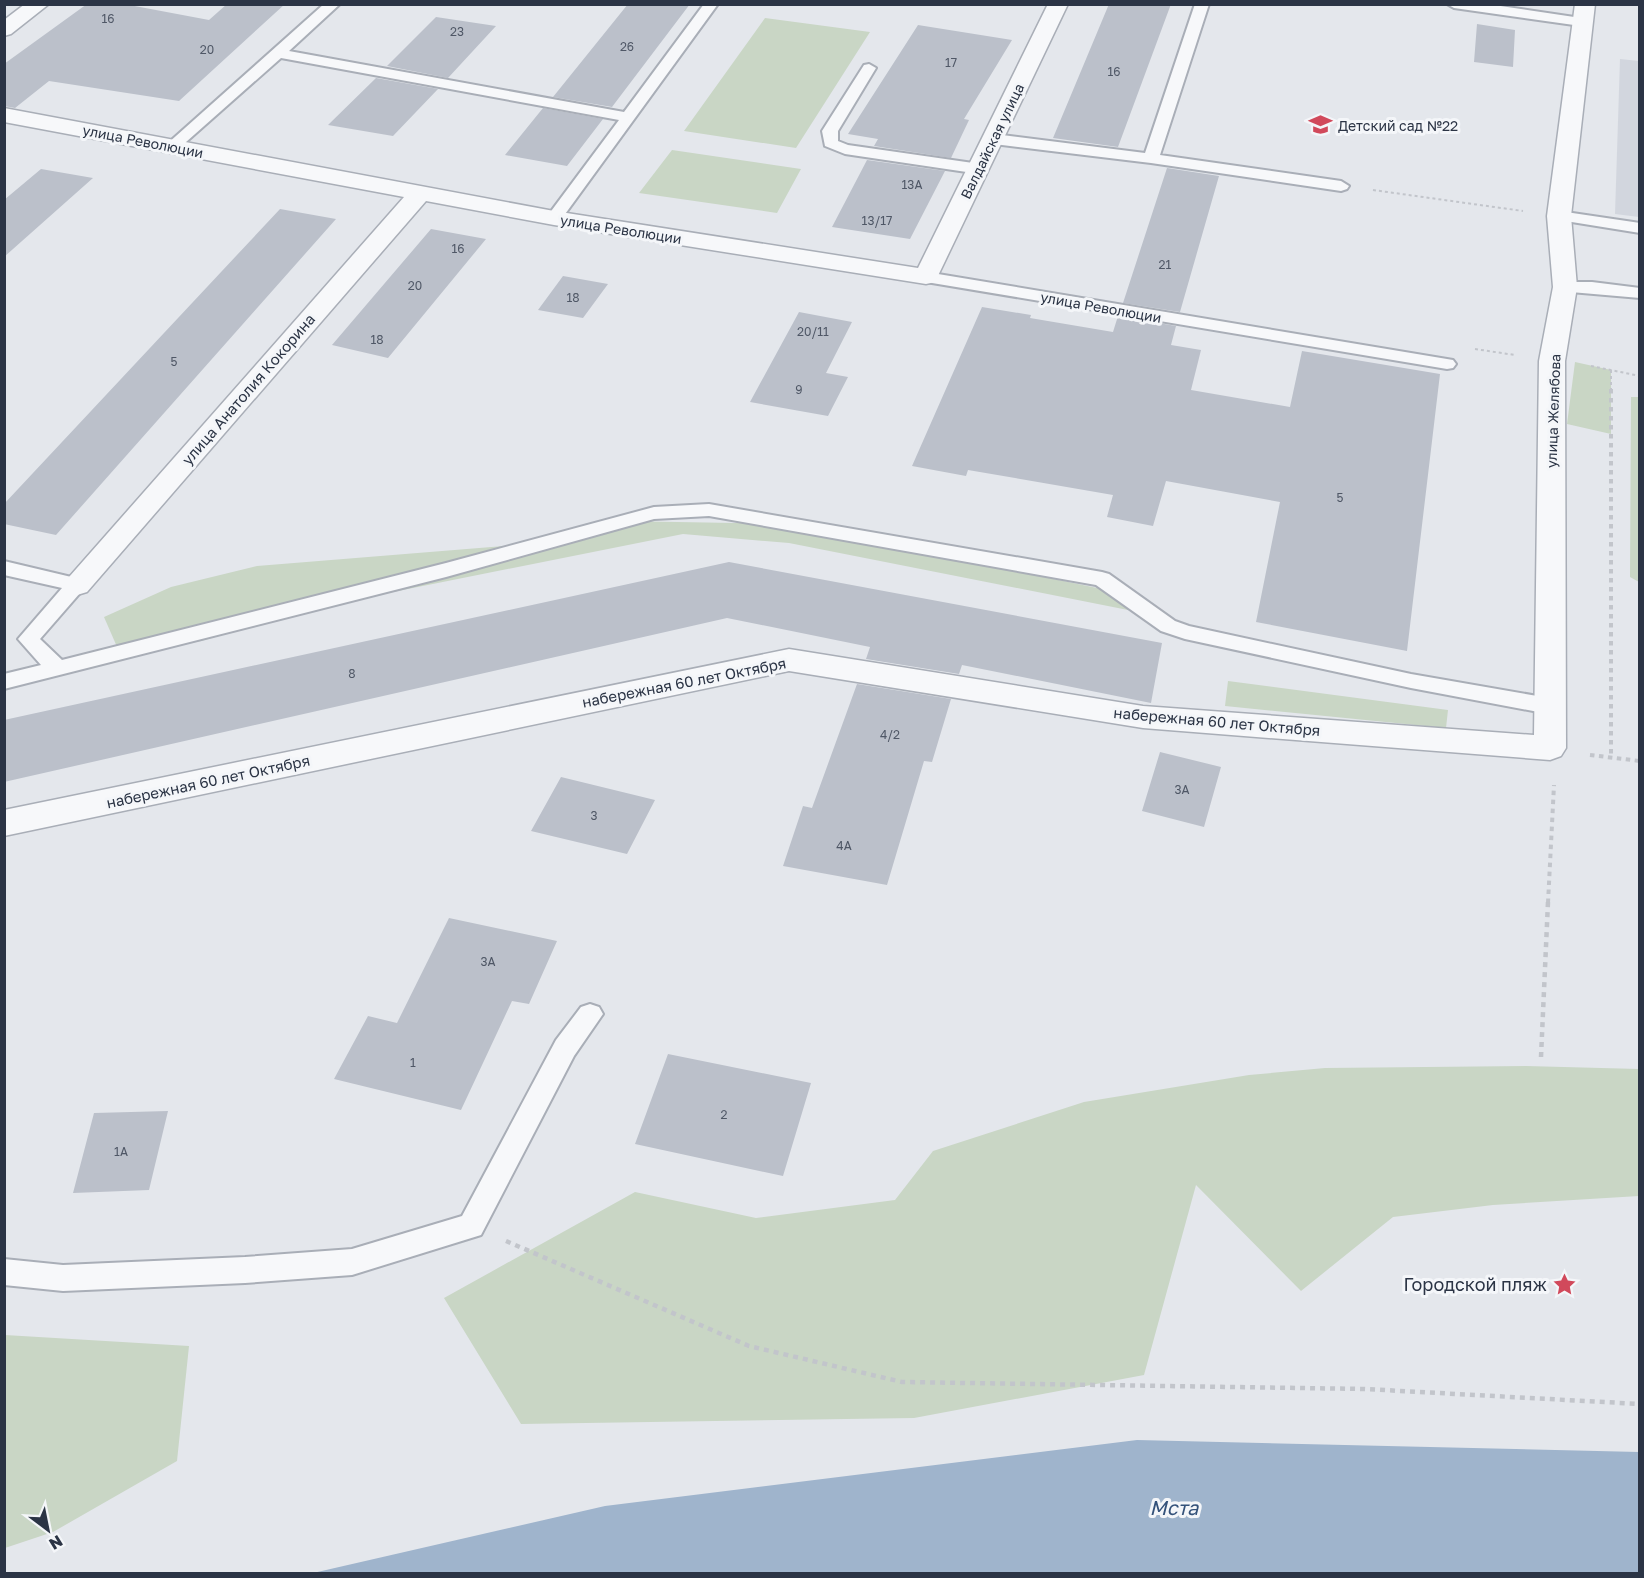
<svg xmlns="http://www.w3.org/2000/svg" width="1644" height="1578" font-family="'Golos Text',sans-serif">
	<rect width="100%" height="100%" fill="#e4e7ec"/>
	<path fill="#d2d6de" d="M1620 59 1639 61V217L1615 214Z"/>
	<path fill="#c9d6c5" d="M765 18 870 32 796 148 684 131Z
		M672 150 801 169 777 213 639 193Z
		M1575 362 1611 370V434L1567 424Z
		M1631 397H1640L1639 582 1630 577Z
		M619 521 788 524 1136 596 1128 610 789 543 683 534 333 604 201 641 121 656 104 617 171 587 257 566 517 545Z
		M1228 681 1448 710 1446 728 1225 706Z
		M1526 1066 1639 1069V1196L1493 1205 1393 1217 1301 1291 1196 1185 1144 1375 914 1418 521 1424 444 1298 635 1192 756 1218 895 1200 933 1151 1084 1102 1249 1075 1325 1068Z
		M5 1335 189 1346 177 1461 53 1532 5 1548Z"/>
	<path fill="#9fb4cc" d="M1137 1440 1639 1452V1573H313L605 1506Z"/>
	<path fill="#bbc0ca" d="M87 4H124L209 20 227 4H285L179 101 49 81 15 108 4 106V64Z
		M628 4H690L612 107 553 97Z
		M1109 4H1171L1118 147 1053 138Z
		M436 17 496 26 448 78 387 66Z
		M1477 24 1515 30 1513 67 1474 62Z
		M918 25 1012 40 964 119 969 120 951 158 874 146 878 139 848 134Z
		M376 78 438 89 393 136 328 125Z
		M543 108 603 119 567 166 505 155Z
		M867 160 945 171 910 239 832 227Z
		M1167 168 1219 176 1180 312 1123 303Z
		M41 169 93 178 4 257V200Z
		M280 209 336 219 56 535 4 524V504Z
		M431 229 486 239 388 358 332 345Z
		M563 276 608 284 583 318 538 310Z
		M982 307 1031 315 1030 318 1113 332 1118 316 1176 326 1171 345 1201 350 1191 390 1290 407 1302 351 1440 374 1407 651 1256 622 1280 502 1166 481 1153 526 1107 517 1113 495 968 470 966 476 912 466Z
		M799 312 852 322 826 373 848 377 828 416 750 402Z
		M729 562 1162 643 1151 703 962 665 959 674 866 659 870 647 727 618 4 782V720Z
		M857 684 951 699 932 762 924 761 887 885 783 866 803 806 812 808Z
		M1160 752 1221 767 1204 827 1142 811Z
		M561 777 655 800 627 854 531 831Z
		M449 918 557 941 529 1004 512 1001 461 1110 334 1079 368 1016 397 1023Z
		M668 1054 811 1083 783 1176 635 1144Z
		M168 1111 149 1190 73 1193 94 1113Z"/>
	<g fill="none" stroke-linecap="round" stroke-linejoin="round">
		<defs>
			<path id="lane" d="M324 4H340L289 51 624 112 704 4H718L560 221 554 223 546 218 619 120 281 58 177 150H167L164 147 167 144Z
				M1195 4H1209L1160 155 1341 181 1349 186 1347 189 1341 191 1151 163 994 144 986 139 994 134 1145 153Z
				M1447 4H1487L1581 18 1588 22 1581 26 1454 8Z
				M869 64 876 68 838 131V141L848 145 980 164 986 166 988 169 986 172 980 174 845 154 825 146 822 131 864 65Z
				M1559 211 1640 223V233L1553 219 1551 216 1553 213Z
				M926 272 1447 359 1453 360 1456 364 1453 368 1447 369 920 281 918 277 920 273Z
				M1565 282H1592L1640 288V298L1559 291 1557 287 1559 283Z
				M709 504 1102 572 1109 574 1175 621 1189 626 1411 674 1549 698 1557 701 1560 706 1557 711 1549 714 1411 688 1185 639 1161 631 1096 585 709 516 654 519 446 577 4 689V674L41 665 18 639 62 588 4 575V561L84 580 87 585 40 639 62 660 446 563 654 507Z
				M590 1004 599 1007 603 1014 574 1056 481 1235 352 1275 245 1283 63 1291 4 1285V1259L63 1265 245 1257 352 1249 462 1216 556 1040 581 1007Z"/>
			<path id="street" d="M25 4H49L11 34 4 36V20Z
				M1048 4H1068L935 282 926 284 554 225 426 201 87 592 77 595 67 592 62 585 404 197 4 122V108L554 211 918 268Z
				M1575 4H1595L1571 216 1577 287 1565 361 1566 748 1561 756 1550 760 1143 728 789 671 4 836V810L789 649 1143 706 1534 735 1539 361 1553 287 1547 216Z"/>
		</defs>
		<use href="#lane" stroke="#a9aeb7" stroke-width="4"/>
		<use href="#street" stroke="#a9aeb7" stroke-width="3"/>
		<path stroke="#c2c5cb" stroke-width="2" stroke-dasharray="3 3" stroke-linecap="butt" d="M1373 190 1523 211
			M1475 349 1515 355
			M1591 366 1640 376
			M1611 370V390"/>
		<path stroke="#c2c5cb" stroke-width="4" stroke-dasharray="4.5 4.5" stroke-linecap="butt" d="M1611 389V758
			M1590 755 1640 761
			M1548 903 1554 785"/>
		<path stroke="#c2c5cb" stroke-width="4.5" stroke-dasharray="5 5" stroke-linecap="butt" d="M1541 1057 1548 902
			M506 1241 749 1346 902 1382 1365 1389 1640 1404"/>
		<use href="#lane" fill="#f7f8fa" fill-rule="evenodd"/>
		<use href="#street" fill="#f7f8fa" fill-rule="evenodd"/>
	</g>
	<defs>
		<symbol id="school-bare" viewBox="-9 -9 18 18"><path d="M0-5L7-2L0 1L-7-2ZM-4 1L0 2.5L4 1V4Q0 6-4 4Z" fill="#d1495b" stroke="#f4f6f9" stroke-width="2.5" paint-order="stroke"/></symbol>
		<symbol id="sight-bare" viewBox="-9 -9 18 18"><path d="M0-6L1.8-2.2L6-1.7L2.9 1.2L3.7 5.4L0 3.3L-3.7 5.4L-2.9 1.2L-6-1.7L-1.8-2.2Z" fill="#d1495b" stroke="#f4f6f9" stroke-width="2.5" paint-order="stroke"/></symbol>
	</defs>
	<g fill-rule="evenodd">
		<use href="#school-bare" x="1304" y="108" width="33" height="33"/>
		<use href="#sight-bare" x="1548" y="1268" width="33" height="33"/>
	</g>
	<g text-anchor="middle" dominant-baseline="central" stroke-width="6" stroke-linejoin="round" paint-order="stroke">
		<g font-size="12" fill="#4f5766">
			<text x="108" y="18">16</text>
			<text x="457" y="31">23</text>
			<text x="627" y="46">26</text>
			<text x="207" y="49">20</text>
			<text x="951" y="62">17</text>
			<text x="1114" y="71">16</text>
			<text x="912" y="184">13А</text>
			<text x="877" y="220">13/17</text>
			<text x="458" y="248">16</text>
			<text x="1165" y="264">21</text>
			<text x="415" y="285">20</text>
			<text x="573" y="297">18</text>
			<text x="813" y="331">20/11</text>
			<text x="377" y="339">18</text>
			<text x="174" y="361">5</text>
			<text x="799" y="389">9</text>
			<text x="1340" y="497">5</text>
			<text x="352" y="673">8</text>
			<text x="890" y="734">4/2</text>
			<text x="1182" y="789">3А</text>
			<text x="594" y="815">3</text>
			<text x="844" y="845">4А</text>
			<text x="488" y="961">3А</text>
			<text x="413" y="1062">1</text>
			<text x="724" y="1114">2</text>
			<text x="121" y="1151">1А</text>
		</g>
		<g font-size="14" fill="#2b3445" stroke="#f4f6f9" text-anchor="start">
			<text x="1338" y="125">Детский сад №22</text>
		</g>
		<g font-size="14" fill="#2b3445" stroke="#f4f6f9">
			<text transform="translate(143 141) rotate(11)">улица Революции</text>
			<text transform="translate(992 141) rotate(-64)">Валдайская улица</text>
			<text transform="translate(621 229) rotate(9)">улица Революции</text>
			<text transform="translate(1101 307) rotate(10)">улица Революции</text>
			<text transform="translate(1553 411) rotate(-88)">улица Желябова</text>
		</g>
		<g font-size="15" fill="#2b3445" stroke="#f4f6f9">
			<text transform="translate(248 389) rotate(-49)">улица Анатолия Кокорина</text>
			<text transform="translate(684 682) rotate(-11)">набережная 60 лет Октября</text>
			<text transform="translate(1217 721) rotate(5)">набережная 60 лет Октября</text>
			<text transform="translate(208 781) rotate(-12)">набережная 60 лет Октября</text>
		</g>
		<g font-size="18" fill="#2b3445" stroke="#f4f6f9" text-anchor="end">
			<text x="1547" y="1284">Городской пляж</text>
		</g>
		<g font-size="20" font-style="italic" fill="#34527a" stroke="#f4f6f9">
			<text x="1174" y="1507">Мста</text>
		</g>
	</g>
	<rect width="1644" height="1578" fill="none" stroke="#2b3445" stroke-width="12"/>
	<g transform="translate(48 1530) rotate(148)" stroke="#f4f6f9" stroke-width="4.5" paint-order="stroke">
	<path d="M0-4.5L10 22L0 15L-10 22Z" fill="#2b3445"/>
	<text y="-9" font-size="16" font-weight="bold" text-anchor="middle" fill="#2b3445">N</text>
	</g>
</svg>
